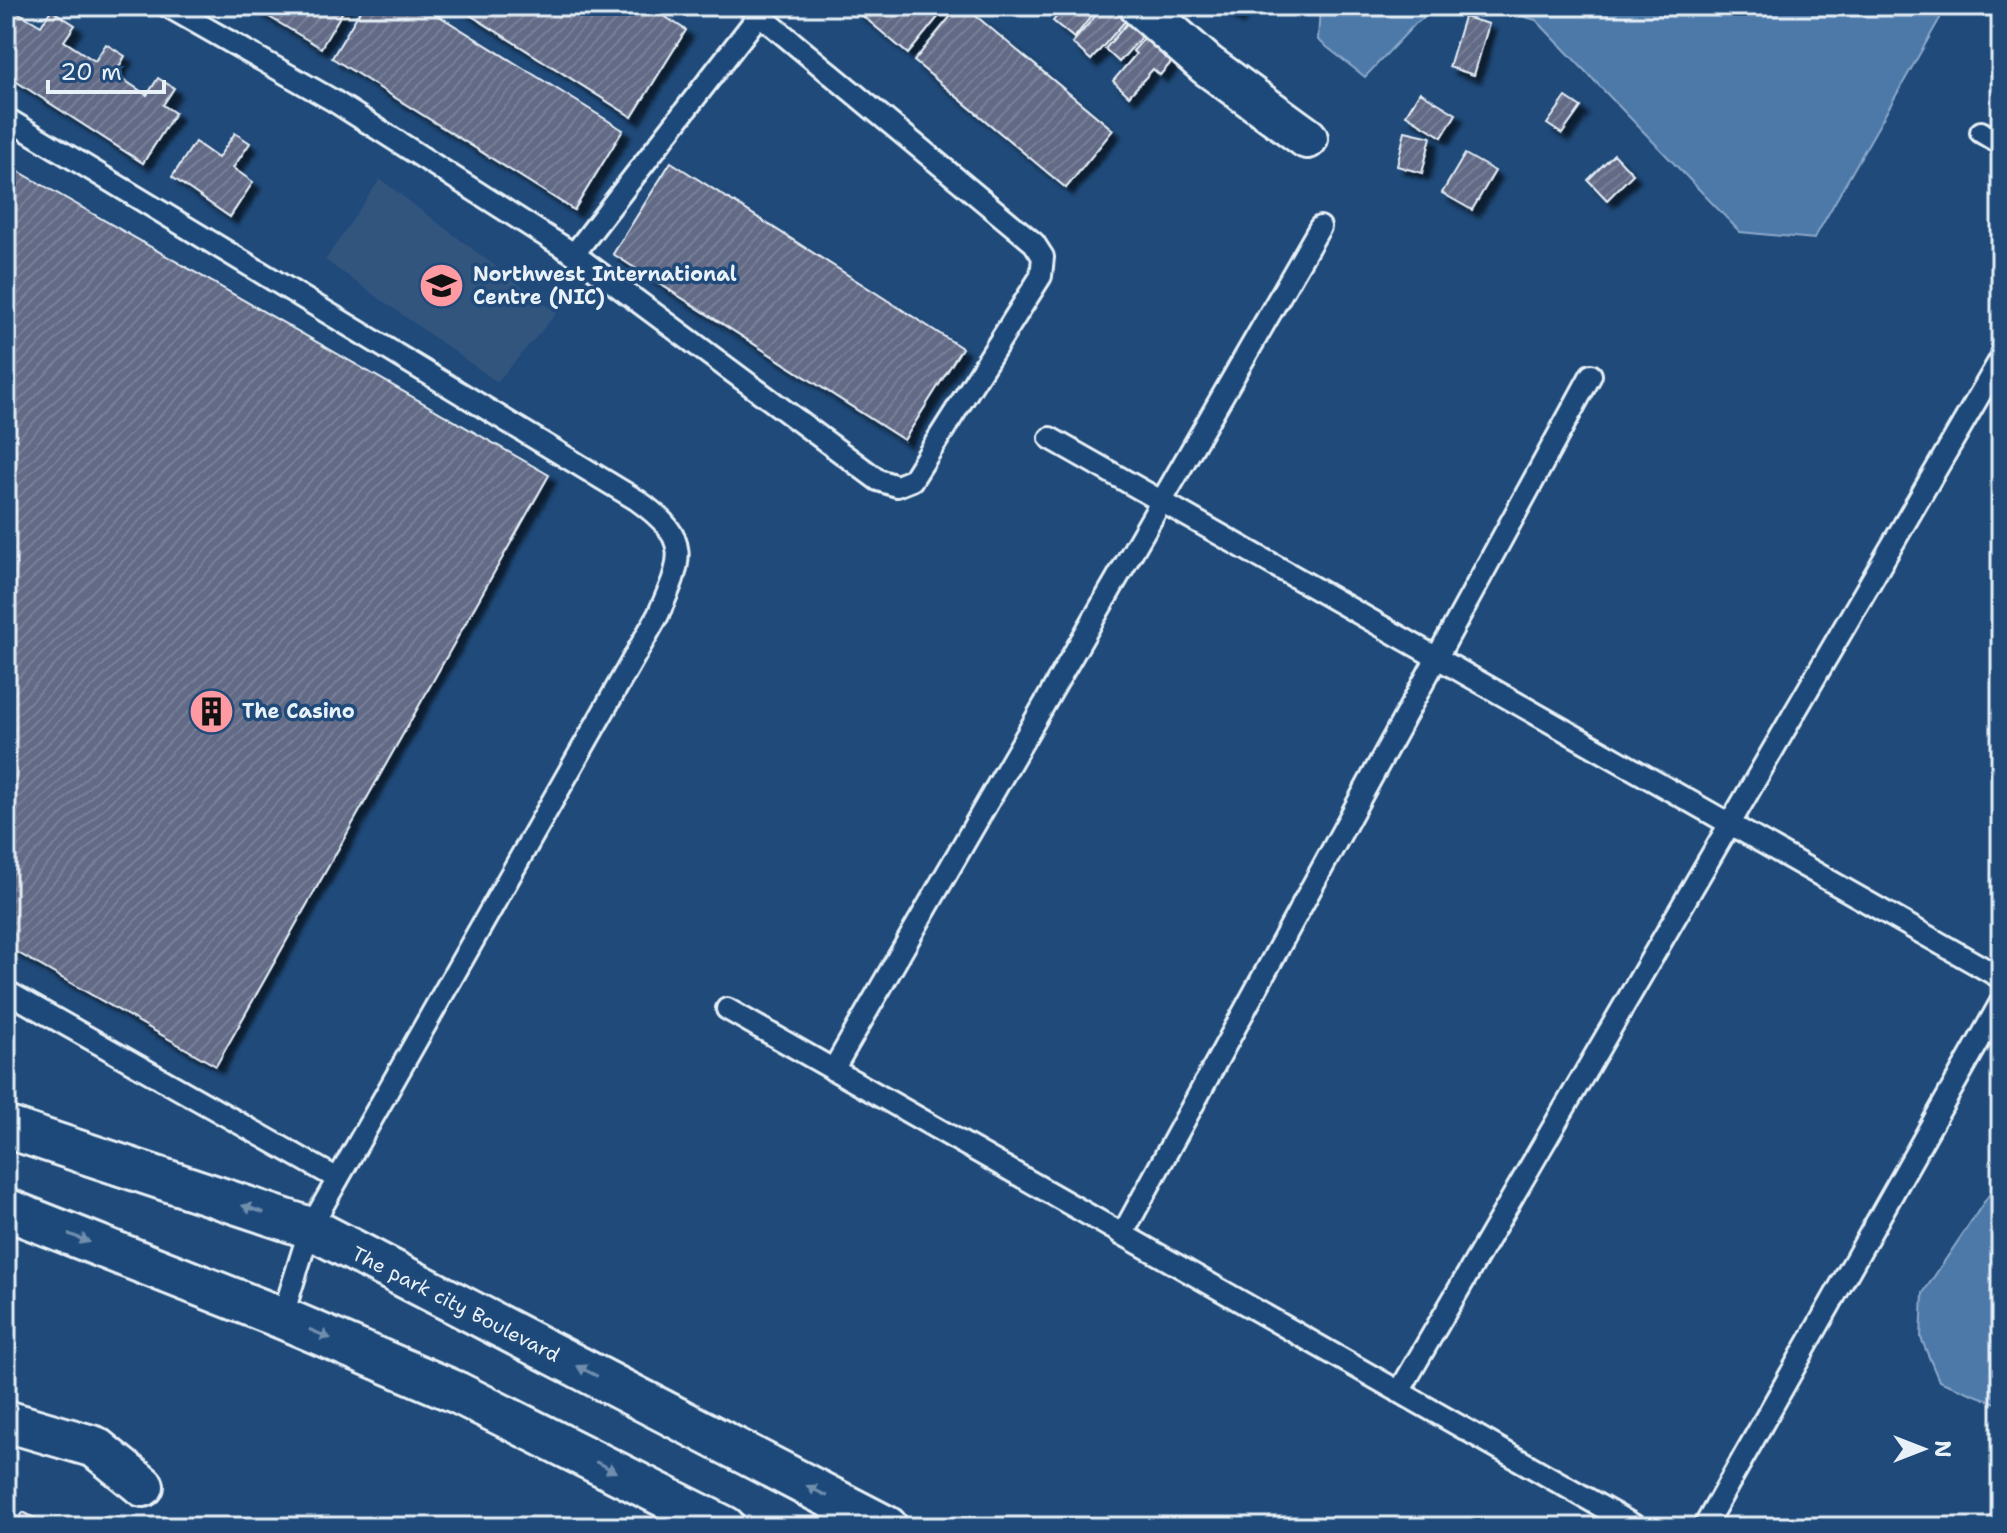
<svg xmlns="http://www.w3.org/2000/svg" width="2007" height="1533" font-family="'Shantell Sans',sans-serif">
	<defs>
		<pattern id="building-hatch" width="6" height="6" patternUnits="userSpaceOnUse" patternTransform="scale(2)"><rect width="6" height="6" fill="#626a86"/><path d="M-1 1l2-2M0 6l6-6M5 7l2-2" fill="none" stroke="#788098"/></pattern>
		<filter id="shadow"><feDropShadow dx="7" dy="7" stdDeviation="2" flood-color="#0009"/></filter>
	</defs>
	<rect width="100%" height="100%" fill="#1f4a7a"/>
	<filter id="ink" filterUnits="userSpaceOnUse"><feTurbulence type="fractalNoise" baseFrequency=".0125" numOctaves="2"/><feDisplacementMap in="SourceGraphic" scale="16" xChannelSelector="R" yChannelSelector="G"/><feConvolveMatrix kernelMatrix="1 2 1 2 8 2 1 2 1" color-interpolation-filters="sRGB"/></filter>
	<g filter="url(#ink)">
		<path fill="#33547e" d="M380 179 557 313 497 382 325 260Z"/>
		<path fill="#4e79a9" stroke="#8ca9c9" stroke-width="2" d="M1320 6H1440L1415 24 1365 77 1318 40Z
			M1486 6H1947L1814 239 1740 232 1536 20Z
			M2001 1177V1405L1939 1381 1921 1338 1923 1293Z"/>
		<path fill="url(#building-hatch)" stroke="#e8f1f8" stroke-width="2" filter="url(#shadow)" d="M6 6H17L14 10 41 26 51 10 75 25 64 41 95 61 106 44 125 56 115 74 147 95 158 78 174 88 163 105 175 113 143 163 6 75Z
			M251 6H346L321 48Z
			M363 6H423L623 130 574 210 332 58Z
			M456 6H648L686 30 632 117Z
			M851 6H947L908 54Z
			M959 6H964L1113 130 1066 188 914 61Z
			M1065 6H1099L1074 38 1053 21Z
			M1104 6H1112L1127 19 1091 60 1072 43Z
			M1221 6H1244L1236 17Z
			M1464 17 1489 24 1474 75 1449 67Z
			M1129 21 1144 34 1119 62 1105 49Z
			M1148 34 1175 58 1160 75 1153 69 1129 96 1113 81 1136 54 1133 51Z
			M1420 92 1456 114 1442 137 1406 115Z
			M1566 97 1581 107 1562 134 1547 124Z
			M1405 131 1431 137 1422 173 1397 166Z
			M235 133 250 143 233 168 253 182 230 217 172 177 195 142 218 158Z
			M1465 154 1495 171 1472 210 1442 193Z
			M1614 154 1633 174 1607 200 1588 180Z
			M671 162 962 348 904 440 613 254Z
			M6 164 549 475 216 1066 6 946Z
			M23 1512 52 1527H15Z"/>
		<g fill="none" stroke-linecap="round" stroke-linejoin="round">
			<defs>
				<path id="service" d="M167 6 334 101 574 254 878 480 897 486 912 480 1041 276 1043 257 1034 243 749 6
					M6 118 637 500C692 539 683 559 658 615L310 1228 282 1318
					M1981 132 2001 144
					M574 254 759 15
					M1050 438 2001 978
					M6 991 338 1179
					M727 1009 1637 1527
					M833 1070 1320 227
					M1122 1235 1591 375
					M1399 1392 2001 358
					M1704 1527 2001 1002"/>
				<path id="minor" d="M1140 6 1207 65 1307 138
					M6 1127 310 1228 887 1527
					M6 1209 282 1318 458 1393 725 1527
					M6 1421 95 1447 143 1486"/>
			</defs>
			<use href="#service" stroke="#e8f1f8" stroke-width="26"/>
			<use href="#minor" stroke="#e8f1f8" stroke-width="46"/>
			<use href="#service" stroke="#1f4a7a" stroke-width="20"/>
			<use href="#minor" stroke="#1f4a7a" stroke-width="40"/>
		</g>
		<defs><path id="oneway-solid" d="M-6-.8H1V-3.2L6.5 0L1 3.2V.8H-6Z" transform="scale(2)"/></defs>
		<g fill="#6f8dac">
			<use href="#oneway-solid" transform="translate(253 1209) rotate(-162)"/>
			<use href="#oneway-solid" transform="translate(79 1238) rotate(22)"/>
			<use href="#oneway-solid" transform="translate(320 1334) rotate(23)"/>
			<use href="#oneway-solid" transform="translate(587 1371) rotate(-153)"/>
			<use href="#oneway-solid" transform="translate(606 1467) rotate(27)"/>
			<use href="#oneway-solid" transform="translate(817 1491) rotate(-153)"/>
		</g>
	</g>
	<defs>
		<symbol id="university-disc" viewBox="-11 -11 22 22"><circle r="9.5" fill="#ff9aa2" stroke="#1f4a7a"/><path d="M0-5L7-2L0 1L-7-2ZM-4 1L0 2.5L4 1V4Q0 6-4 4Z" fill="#111"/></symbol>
		<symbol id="building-disc" viewBox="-11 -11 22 22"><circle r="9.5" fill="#ff9aa2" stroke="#1f4a7a"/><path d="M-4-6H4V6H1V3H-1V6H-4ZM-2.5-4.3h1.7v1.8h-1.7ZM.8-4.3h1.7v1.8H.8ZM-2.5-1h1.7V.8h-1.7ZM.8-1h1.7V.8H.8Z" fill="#111"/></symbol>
	</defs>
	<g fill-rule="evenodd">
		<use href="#university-disc" x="416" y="260" width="51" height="51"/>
		<use href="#building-disc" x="186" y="686" width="51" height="51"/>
	</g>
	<g text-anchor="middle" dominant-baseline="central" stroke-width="7" stroke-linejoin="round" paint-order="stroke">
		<g font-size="20" font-weight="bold" fill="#e8f1f8" stroke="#1f4a7a" text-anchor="start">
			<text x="473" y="274">Northwest International<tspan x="473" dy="23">Centre (NIC)</tspan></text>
			<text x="242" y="711">The Casino</text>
		</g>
		<g font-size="20" fill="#e8f1f8" stroke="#1f4a7a">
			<text transform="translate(456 1304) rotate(27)">The park city Boulevard</text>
		</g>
	</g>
	<rect width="2007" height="1533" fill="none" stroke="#1f4a7a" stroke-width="32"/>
	<rect x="16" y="16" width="1975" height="1501" fill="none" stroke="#e8f1f8" stroke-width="3" filter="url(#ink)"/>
	<g transform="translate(1923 1449) rotate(90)" stroke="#1f4a7a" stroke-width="6" paint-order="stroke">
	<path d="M0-6L14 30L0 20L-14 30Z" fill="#e8f1f8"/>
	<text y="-12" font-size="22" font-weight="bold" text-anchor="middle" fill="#e8f1f8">N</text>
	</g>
	<path d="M48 80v12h116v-12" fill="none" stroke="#e8f1f8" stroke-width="4"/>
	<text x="60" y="80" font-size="24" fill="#e8f1f8" stroke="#1f4a7a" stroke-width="6" paint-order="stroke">20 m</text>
</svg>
